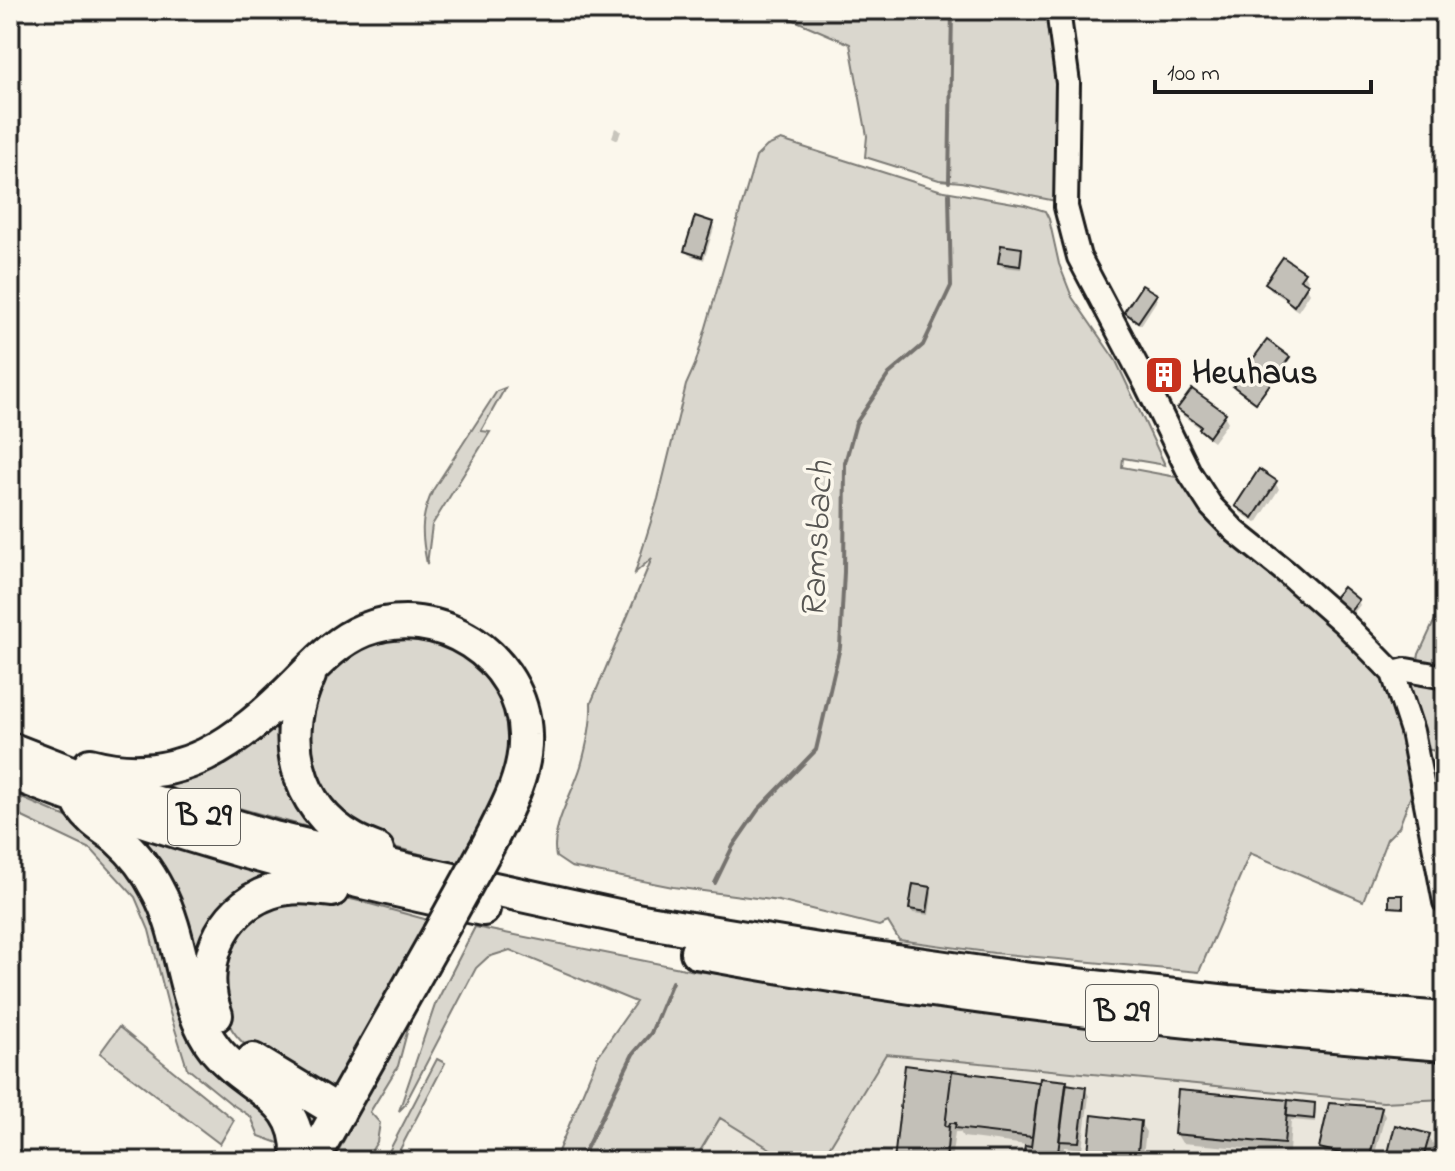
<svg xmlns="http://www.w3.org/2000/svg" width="1455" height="1171" font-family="'Indie Flower',sans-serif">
	<rect width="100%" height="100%" fill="#fbf7ec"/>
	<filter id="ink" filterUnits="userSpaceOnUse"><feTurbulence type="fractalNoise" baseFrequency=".0125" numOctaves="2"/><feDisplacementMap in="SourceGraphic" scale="16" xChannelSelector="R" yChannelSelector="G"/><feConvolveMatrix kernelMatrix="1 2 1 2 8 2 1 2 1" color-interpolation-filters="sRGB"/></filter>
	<g filter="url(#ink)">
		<path fill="#eae6dc" d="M886 1054 1383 1102 1445 1099V1161H821Z
			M720 1118 790 1161H694Z"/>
		<path fill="#dad7ce" stroke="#7b7a75" stroke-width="2" d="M771 10H1053L1061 81 1056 201 961 182 939 180 865 157 867 136 850 44Z
			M781 140 939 190 1025 205 1045 211 1049 219 1059 264 1072 297 1116 361 1165 465 1123 458 1122 467 1187 479 1374 664 1394 699 1416 782 1399 827 1387 839 1363 901 1250 853 1199 972 994 953 899 940 888 922 879 926 779 901 673 887 571 867 556 857C550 826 572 796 581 766 587 745 592 724 591 703L652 558 635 573 658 499 686 385 695 365 756 157 767 146Z
			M505 388 481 431 490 432 432 525 427 564C421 534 420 518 433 490L497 391Z
			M1445 598V671L1417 665 1419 654Z
			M416 632 464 650 501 694 509 722 508 753 501 784 486 817 458 864 371 841 348 825 310 772 307 711 317 683 358 644Z
			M1406 677 1445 682V753L1421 748Z
			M289 700 315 821 311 828 138 780Z
			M10 793 76 821 106 841 147 890 183 1006 277 1113 284 1145 259 1136 251 1117 230 1103 187 1068 170 1013 149 930 135 897 92 850 10 811Z
			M138 835 281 878C210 898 172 975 217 1038 239 1068 276 1085 306 1105L316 1122 303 1145C294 1081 245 1085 215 1040 192 1006 189 961 179 922 171 892 153 866 132 843L134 838Z
			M329 894 359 901 428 920 419 943 338 1084 324 1091C293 1074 243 1056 228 1022 223 1011 225 955 224 940L259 905Z
			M475 927 695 971 1445 1056V1099L1383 1102 886 1054 821 1161H790L720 1118 694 1161H554L598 1056 636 1002 510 950 488 957 476 968 404 1106 399 1111 435 1005Z
			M414 1006 398 1066 370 1112 380 1123 377 1142 365 1161H333Z
			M119 1027 234 1120 220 1144 100 1053Z
			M437 1059 445 1063 394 1161H384Z"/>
		<path fill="#0003" d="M615 128 621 131 618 140 612 137Z
			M712 223 714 228 704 260 689 255 686 251Z
			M1021 250 1023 254 1021 269 1003 267 1000 262Z
			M1304 273 1308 280 1305 285 1310 293 1298 311 1292 307 1289 302 1271 290 1267 283Z
			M1155 296 1157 300 1141 325 1128 316 1126 312Z
			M1289 358 1257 403 1236 387Z
			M1180 409 1224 415 1228 422 1213 442 1205 436 1200 428 1183 416Z
			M1275 483 1279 489 1257 523 1241 513 1237 506Z
			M1358 601 1360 605 1352 615 1338 604Z
			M930 889 932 893 929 915 913 913 911 909Z
			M907 1067 1085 1089 1089 1096 1082 1149 1064 1147 1062 1161H1026L1027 1145 963 1137 960 1132H955L951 1161H896Z
			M1314 1105 1316 1109 1315 1122 1291 1120 1289 1152 1182 1143 1176 1133Z
			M1381 1109 1385 1116 1373 1161H1341L1342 1158 1325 1154 1321 1147Z
			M1140 1123 1146 1132 1142 1161H1089Z
			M1428 1136 1434 1145 1431 1159 1435 1161H1388Z"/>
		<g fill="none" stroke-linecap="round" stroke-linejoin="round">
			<path stroke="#74726e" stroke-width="4" d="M949 182 952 10
				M715 883 733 846 758 810 816 750 840 647 844 572 845 463 856 423 889 374 923 345 951 286 949 194
				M580 1161 633 1054 651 1033 672 982"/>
		</g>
		<path fill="#c3c0b8" stroke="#1c1c1c" stroke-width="2" d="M695 216 713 222 702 257 684 251Z
			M1001 245 1022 248 1020 266 998 263Z
			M1283 257 1305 272 1300 279 1308 284 1294 306 1286 300 1287 298 1265 283Z
			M1142 285 1157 294 1138 322 1124 312Z
			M1267 340 1290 357 1256 403 1233 386Z
			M1165 365 1173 374 1163 384 1154 376Z
			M1192 389 1226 413 1209 437 1199 429 1201 426 1177 409Z
			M1259 469 1277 481 1253 518 1235 506Z
			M1343 587 1359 600 1349 613 1333 599Z
			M913 884 931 887 927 912 909 909Z
			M1389 895H1403V908L1389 907Z
			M905 1065 952 1071 945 1126 949 1127 946 1161H894Z
			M952 1071 1039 1082 1032 1137 955 1128 956 1123H950L949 1127 945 1126Z
			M1040 1078 1067 1081 1057 1161 1023 1159 1025 1146 1031 1147Z
			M1066 1084 1086 1087 1079 1142 1059 1141Z
			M1178 1090 1288 1100 1284 1144 1174 1134Z
			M1288 1100 1315 1103 1314 1119 1286 1116Z
			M1329 1103 1382 1107 1369 1160 1319 1148Z
			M1092 1115 1141 1121 1137 1161H1087Z
			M1395 1125 1430 1134 1424 1155 1435 1158 1434 1161H1386Z"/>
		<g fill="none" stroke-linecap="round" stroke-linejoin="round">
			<defs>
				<path id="minor" d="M1058 10 1068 83 1066 207 1079 257 1146 384 1189 472 1211 506 1236 532 1286 572 1344 623 1393 673 1412 731 1445 902
					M1393 673 1406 670 1445 677"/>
				<path id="highway" d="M309 676C280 734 294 807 354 840 361 844 369 847 377 850
					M10 749 87 779 151 801 274 838 403 869 636 920 825 951 1031 980 1228 1002 1445 1019
					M90 765C180 789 238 742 298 682 318 662 337 641 364 630 437 601 523 656 525 735 527 775 504 814 486 849
					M10 772C163 834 321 875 483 909
					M81 806C92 822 103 827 117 838 134 853 148 871 158 891 185 940 181 1006 216 1050 250 1092 302 1095 298 1161
					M697 952C944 998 1195 1025 1445 1044
					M216 1015C197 968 220 909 270 892 291 885 310 887 332 890
					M253 1060 339 1112
					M311 1161 439 934"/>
			</defs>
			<use href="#minor" stroke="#1c1c1c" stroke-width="28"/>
			<use href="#highway" stroke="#1c1c1c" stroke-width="38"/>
			<use href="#minor" stroke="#fbf7ec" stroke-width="22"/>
			<use href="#highway" stroke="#fbf7ec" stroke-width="32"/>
			<defs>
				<path id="highway-bridge" d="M439 934 486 849"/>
			</defs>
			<use href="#highway-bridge" stroke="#1c1c1c" stroke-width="38" stroke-linecap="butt"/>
			<use href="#highway-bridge" stroke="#fbf7ec" stroke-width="32"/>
		</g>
	</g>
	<defs>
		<symbol id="building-square" viewBox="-11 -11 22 22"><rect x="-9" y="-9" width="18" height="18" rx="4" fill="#c8321e" stroke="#fbf7ec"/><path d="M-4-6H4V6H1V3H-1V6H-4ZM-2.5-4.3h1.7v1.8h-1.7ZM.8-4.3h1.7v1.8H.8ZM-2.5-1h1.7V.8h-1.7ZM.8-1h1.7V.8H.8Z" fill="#fff"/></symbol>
	</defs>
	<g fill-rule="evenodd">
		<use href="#building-square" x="1142" y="353" width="44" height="44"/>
	</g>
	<g text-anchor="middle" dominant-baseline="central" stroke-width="7" stroke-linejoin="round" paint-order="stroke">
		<g fill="#fbf7ec" stroke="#5f5e5a" stroke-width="2">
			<rect x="168" y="789" width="72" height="56" rx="6"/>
			<rect x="1086" y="985" width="72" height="56" rx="6"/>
		</g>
		<g font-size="32" font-weight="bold" fill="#1c1c1c">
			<text x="204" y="817">B 29</text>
			<text x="1122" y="1013">B 29</text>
		</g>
		<g font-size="34" font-weight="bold" fill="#1c1c1c" stroke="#fbf7ec" text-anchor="start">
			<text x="1192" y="375">Heuhaus</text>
		</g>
		<g font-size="36" font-style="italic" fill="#575653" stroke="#fbf7ec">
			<text transform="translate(819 540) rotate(-87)">Ramsbach</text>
		</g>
	</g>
	<rect width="1455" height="1171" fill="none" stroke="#fbf7ec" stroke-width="40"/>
	<rect x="20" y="20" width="1415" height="1131" fill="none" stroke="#1c1c1c" stroke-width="3" filter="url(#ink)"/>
	<path d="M1155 80v12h216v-12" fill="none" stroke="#1c1c1c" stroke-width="4"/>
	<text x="1167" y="80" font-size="24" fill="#1c1c1c" stroke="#fbf7ec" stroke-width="6" paint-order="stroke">100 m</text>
</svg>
